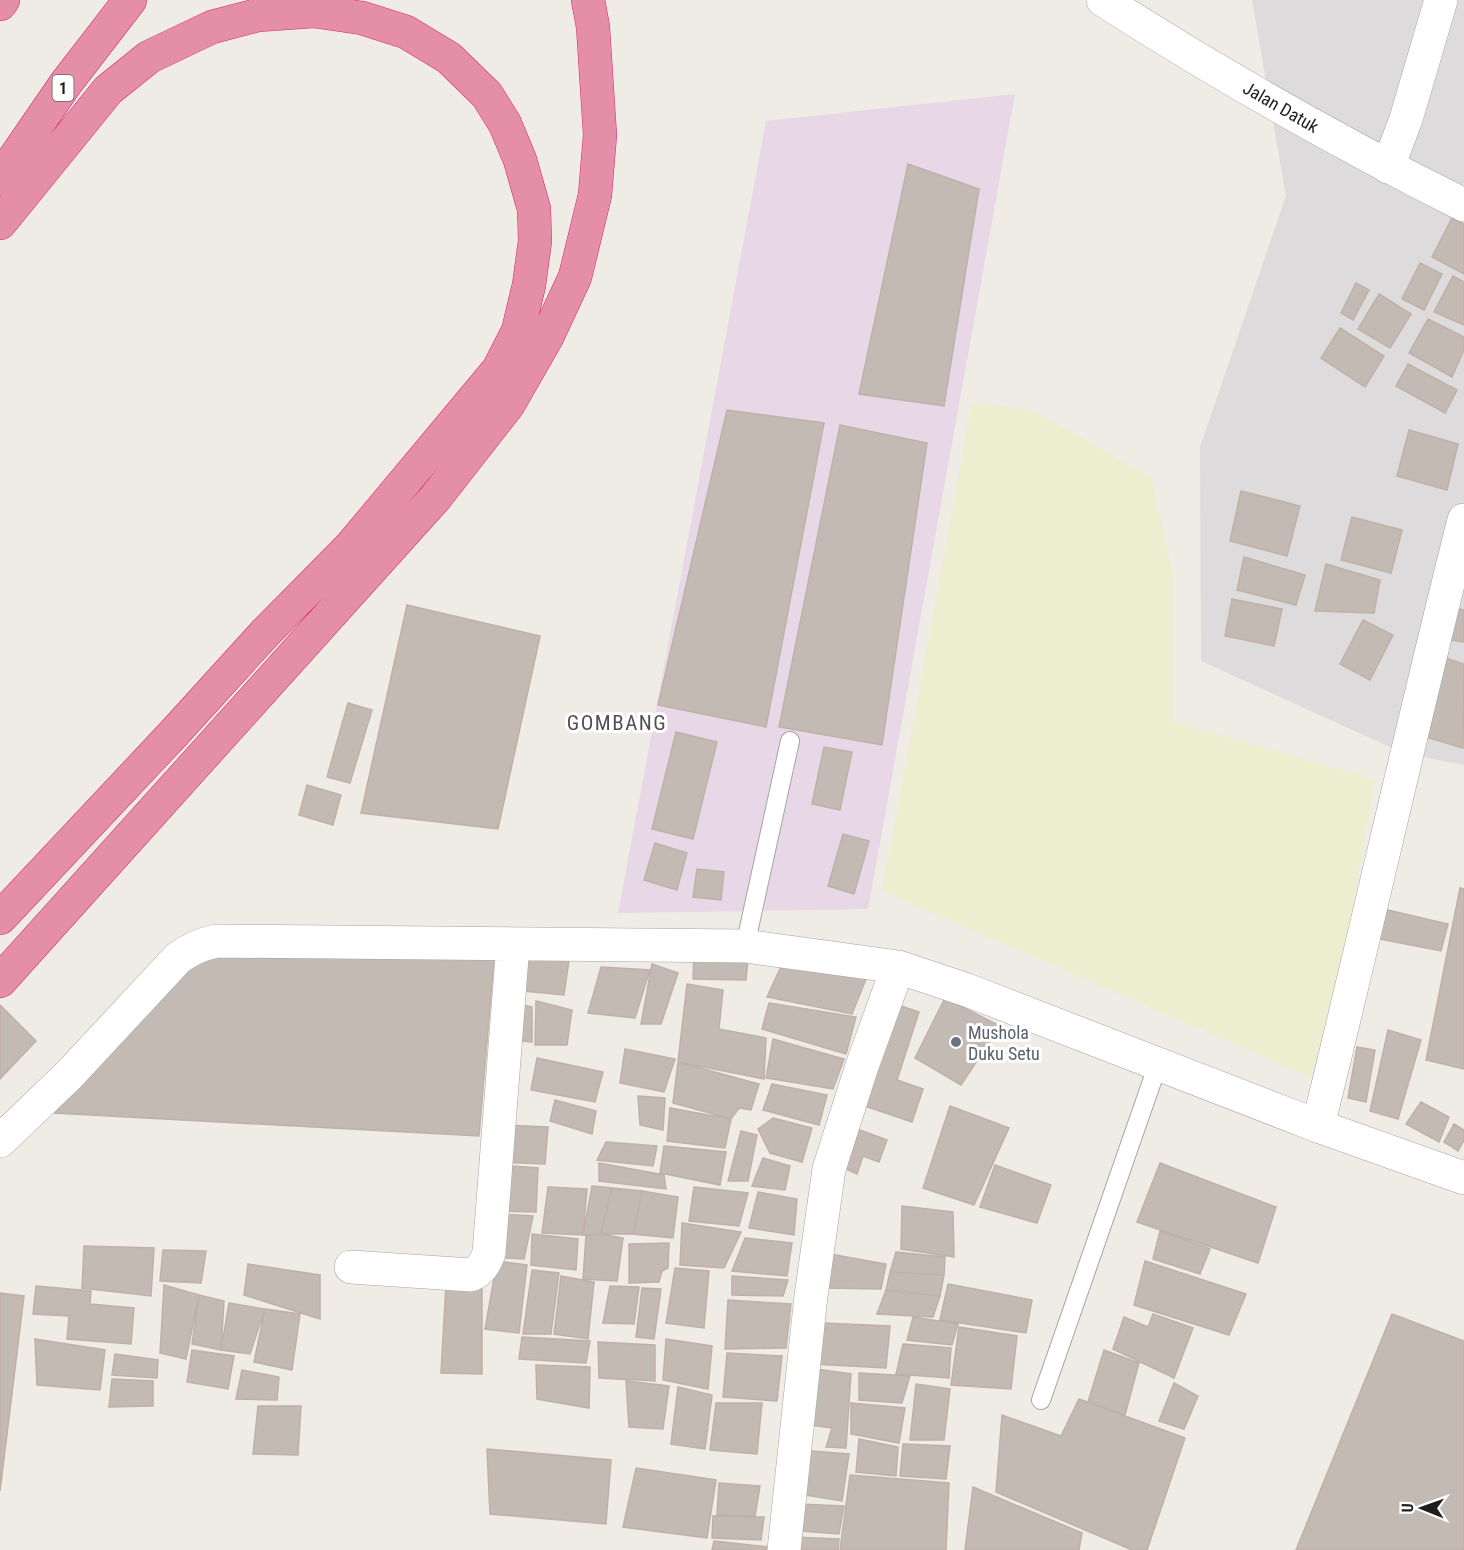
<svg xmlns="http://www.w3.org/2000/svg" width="1464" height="1550" font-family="'Roboto Condensed',sans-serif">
	<rect width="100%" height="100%" fill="#efebe5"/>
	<path fill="#dddbdc" d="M1252 0H1464V765L1403 753 1201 661 1200 447 1286 196Z"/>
	<path fill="#e8d7e7" d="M1015 94 868 909 618 913 766 121Z"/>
	<path fill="#ededd0" d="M972 403 1033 410 1151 478 1173 574V721L1375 780 1322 1082 882 891Z"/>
	<path fill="#c4bab4" stroke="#c1b0a7" stroke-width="1.5" d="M908 164 979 189 944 406 859 394Z
		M1452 218 1464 224V274L1432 257Z
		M1420 263 1442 274 1424 310 1402 299Z
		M1453 276 1464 282V325L1434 312Z
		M1356 283 1369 290 1353 320 1341 313Z
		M1379 294 1411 314 1390 348 1358 329Z
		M1428 319 1464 337V350L1452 377 1409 353Z
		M1340 328 1384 356 1365 387 1321 358Z
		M1408 364 1457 390 1445 413 1396 386Z
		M727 410 824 423 766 727 658 705Z
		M840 425 927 443 882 745 779 727Z
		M1409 430 1458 444 1447 490 1397 476Z
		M1241 491 1300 506 1287 556 1230 541Z
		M1352 517 1402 530 1391 573 1341 560Z
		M1244 557 1305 575 1296 605 1237 590Z
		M1326 564 1380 580 1374 613 1315 611Z
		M1232 599 1282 609 1274 646 1225 636Z
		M407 605 540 636 498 829 361 813Z
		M1456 608 1464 610V642L1450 640Z
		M1363 620 1393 635 1370 680 1340 664Z
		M1442 657 1464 664 1463 748 1419 735Z
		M348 703 372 710 350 783 327 777Z
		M676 732 717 742 693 839 652 829Z
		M824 747 852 752 840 810 812 804Z
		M307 785 341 795 333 825 299 815Z
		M843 834 869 841 854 894 828 886Z
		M655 843 687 853 677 890 644 880Z
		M697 869 724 872 721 900 693 897Z
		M1460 888 1464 889V1069L1426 1060Z
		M1375 907 1448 924 1441 951 1369 937Z
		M514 952 569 960 564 995 513 990Z
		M694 952 748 960 746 980 693 979Z
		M191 957 494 959 479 1136 55 1113Z
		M783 962 866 979 852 1014 767 997Z
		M652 964 678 973 661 1024H641Z
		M601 967 650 970 635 1018 588 1013Z
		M687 984 723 990 719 1029 766 1038 764 1079 678 1062Z
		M945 998 1000 1026 961 1085 915 1058Z
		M536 1001 572 1010 567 1045H535Z
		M886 1001 919 1012 897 1080 923 1089 912 1122 853 1102Z
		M511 1002 532 1007V1042L511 1040Z
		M769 1003 856 1017 846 1054 762 1029Z
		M0 1005 36 1041 0 1079Z
		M1388 1030 1421 1040 1398 1119 1370 1111Z
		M773 1039 844 1059 833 1089 766 1078Z
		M1357 1047 1375 1050 1366 1102 1348 1098Z
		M625 1049 675 1059 664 1092 620 1083Z
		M537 1058 603 1072 595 1102 531 1090Z
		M678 1062 759 1084 751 1110 739 1108 731 1119 673 1103Z
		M772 1084 827 1095 819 1125 763 1110Z
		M638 1096 665 1098 663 1130 640 1125Z
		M555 1100 596 1111 592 1134 550 1121Z
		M1421 1102 1449 1117 1439 1142 1406 1124Z
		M950 1106 1009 1128 974 1205 923 1188Z
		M670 1108 731 1119 725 1148 667 1141Z
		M773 1118 812 1128 802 1162 770 1153 758 1129Z
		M1454 1124 1464 1130V1140L1458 1151 1444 1142Z
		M501 1125 548 1127 545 1164 497 1162Z
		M857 1129 887 1140 879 1162 863 1156 857 1174 839 1166Z
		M741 1131 757 1135 748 1181H728Z
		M606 1142 657 1146 653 1166 597 1160Z
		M664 1146 726 1152 720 1185 660 1173Z
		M763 1158 790 1166 785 1190 752 1186Z
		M599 1163 664 1175 666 1189 599 1181Z
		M1160 1163 1276 1207 1258 1263 1137 1222Z
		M498 1165 538 1168 536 1212 494 1211Z
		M995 1165 1051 1185 1037 1223 980 1207Z
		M592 1186 612 1188 601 1234 583 1235Z
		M548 1187 587 1189 583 1235 542 1233Z
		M694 1187 748 1193 739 1226 689 1221Z
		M612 1188 642 1191 633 1234H601Z
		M642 1191 678 1197 673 1238 633 1234Z
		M758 1192 797 1199 794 1235 749 1228Z
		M902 1206 953 1212 954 1257 901 1249Z
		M497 1214 533 1216 524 1259 491 1257Z
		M682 1223 741 1232 724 1268 680 1265Z
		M1160 1231 1210 1249 1200 1274 1153 1259Z
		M532 1234 578 1239 576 1270 531 1265Z
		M601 1234 623 1238 617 1281 583 1279 586 1236Z
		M745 1238 792 1243 787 1276 732 1271Z
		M669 1243 668 1268 662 1271 659 1282 629 1283V1244Z
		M84 1246 154 1248 151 1296 82 1288Z
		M163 1250 206 1251 201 1283 160 1281Z
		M896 1252 945 1257 944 1275 890 1272Z
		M830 1254 886 1264 881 1289 825 1288Z
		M497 1261 527 1265 519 1333 485 1329Z
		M1145 1261 1246 1294 1229 1335 1134 1305Z
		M248 1264 320 1275V1319L244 1295Z
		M675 1268 709 1271 704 1328 666 1323Z
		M532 1270 559 1273 551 1334H523Z
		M890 1272 944 1275 940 1296 886 1290Z
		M561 1276 594 1282 588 1339 554 1334Z
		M732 1276 788 1280 783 1296 732 1295Z
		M948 1284 1032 1300 1026 1333 940 1320Z
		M164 1285 199 1295 186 1359 160 1353Z
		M446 1285 482 1289V1374L441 1373Z
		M36 1286 91 1291 90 1304 134 1308 131 1344 67 1339 69 1316 33 1314Z
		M610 1286 639 1287 634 1324 603 1323Z
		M642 1288 661 1289 654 1339 636 1337Z
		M886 1290 940 1296 933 1317 877 1314Z
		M0 1293 24 1296 0 1491Z
		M199 1295 224 1301 221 1350 192 1344Z
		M728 1300 791 1304 786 1348 725 1349Z
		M229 1303 265 1309 250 1354 221 1350Z
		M265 1309 300 1314 292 1370 254 1362Z
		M1153 1314 1193 1328 1174 1378 1113 1349 1124 1317 1148 1327Z
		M1392 1314 1464 1341V1550H1296Z
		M913 1317 958 1324 952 1345 907 1340Z
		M822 1323 890 1326 886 1368 813 1364Z
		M959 1327 1017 1336 1011 1389 951 1385Z
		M522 1337 590 1341 586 1363 519 1359Z
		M35 1339 105 1350 100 1390 37 1385Z
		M666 1339 712 1346 708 1389 663 1380Z
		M598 1342 655 1345V1381L599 1378Z
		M903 1344 951 1348 949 1378 896 1374Z
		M192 1350 234 1356 228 1389 187 1382Z
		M1104 1350 1139 1363 1125 1415 1088 1402Z
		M727 1353 782 1356 777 1401 723 1397Z
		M115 1354 158 1360 157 1378 112 1375Z
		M536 1365 590 1367 589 1408 537 1399Z
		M809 1368 851 1374 846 1448 826 1447 832 1428 803 1424Z
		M242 1370 279 1377 277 1400 236 1399Z
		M859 1373 910 1376 902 1403 859 1400Z
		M112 1379 153 1381V1406L109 1407Z
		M626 1381 669 1386 663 1429 629 1427Z
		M1174 1383 1198 1396 1184 1429 1159 1421Z
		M916 1384 950 1389 944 1440H910Z
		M678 1387 712 1395 705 1449 671 1444Z
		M1079 1399 1185 1438 1147 1550H1132L996 1492 1002 1415 1061 1436Z
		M716 1403H762L757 1454 710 1450Z
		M851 1403 905 1408 899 1443 851 1434Z
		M258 1406H301L298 1455 253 1454Z
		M859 1439 898 1447 896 1476 856 1472Z
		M903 1444 950 1446 946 1479 900 1476Z
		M487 1449 611 1460 606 1524 490 1514Z
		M799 1450 849 1454 842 1501 792 1493Z
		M636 1468 716 1480 707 1538 623 1527Z
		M850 1475 949 1483 946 1550H840Z
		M719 1483 760 1486 755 1516 717 1515Z
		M973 1487 1082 1533 1079 1550H965Z
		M798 1504 844 1506 839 1534 788 1530Z
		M713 1516 764 1517 761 1540 712 1538Z
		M794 1537 839 1539 838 1550H793Z
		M714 1541 769 1547V1550H712Z"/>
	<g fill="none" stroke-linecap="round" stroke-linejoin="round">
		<defs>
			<path id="lane" d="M745 946 790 741
				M1041 1400 1158 1064"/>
			<path id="street" d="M1103 0C1220 75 1340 143 1464 205
				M1388 167 1406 119 1441 0
				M1318 1126C1368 924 1413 721 1464 520
				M0 1141 69 1075 178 958C190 949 202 944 216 941L745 946 898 967 967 990 1318 1126 1464 1178
				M351 1267 471 1275C481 1270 485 1264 489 1253L513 944
				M784 1550 811 1296 829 1169 862 1066 898 967"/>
			<path id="highway" d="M0 4 3 0
				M0 179 66 83 130 0
				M0 223 108 90 149 57 212 27 258 15 314 11 362 18 406 32 449 58 487 95 505 124 520 160 534 209 535 241 529 285 518 331 498 370 351 546 265 633 175 732 0 918
				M0 981 436 497 508 405 547 337 575 277 595 195 600 135 593 27 588 0"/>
		</defs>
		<use href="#lane" stroke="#a5a5a5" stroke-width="20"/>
		<use href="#street" stroke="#a5a5a5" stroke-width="34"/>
		<use href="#highway" stroke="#d72875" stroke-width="34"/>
		<use href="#lane" stroke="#fff" stroke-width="18"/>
		<use href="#street" stroke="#fff" stroke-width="33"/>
		<use href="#highway" stroke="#e58ea7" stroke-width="33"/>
	</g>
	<circle fill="#6b7280" stroke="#fff" stroke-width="2" cx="956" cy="1042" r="6"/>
	<g text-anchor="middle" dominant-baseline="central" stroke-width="6" stroke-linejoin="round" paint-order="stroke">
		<rect fill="#fff" stroke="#626262" stroke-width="1.5" x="52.5" y="75" width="21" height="26" rx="4.5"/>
		<g font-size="16" font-weight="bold" fill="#1e1e1e">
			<text x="63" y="88">1</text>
		</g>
		<g font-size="18" fill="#1e1e1e" stroke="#fff">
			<text transform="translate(1281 107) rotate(30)">Jalan Datuk</text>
		</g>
		<g font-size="18" fill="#5b616d" stroke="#fff" text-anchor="start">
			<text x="968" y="1032">Mushola<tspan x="968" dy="21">Duku Setu</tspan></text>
		</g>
		<g font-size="21" letter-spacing="1.5" fill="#515151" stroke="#fff">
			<text x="617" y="723">GOMBANG</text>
		</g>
	</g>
	<g transform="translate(1422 1508) rotate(271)" stroke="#ffffff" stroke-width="4.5" paint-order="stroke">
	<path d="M0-4.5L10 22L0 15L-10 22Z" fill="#1e1e1e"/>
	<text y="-9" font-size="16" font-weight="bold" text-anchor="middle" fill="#1e1e1e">U</text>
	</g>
</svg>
